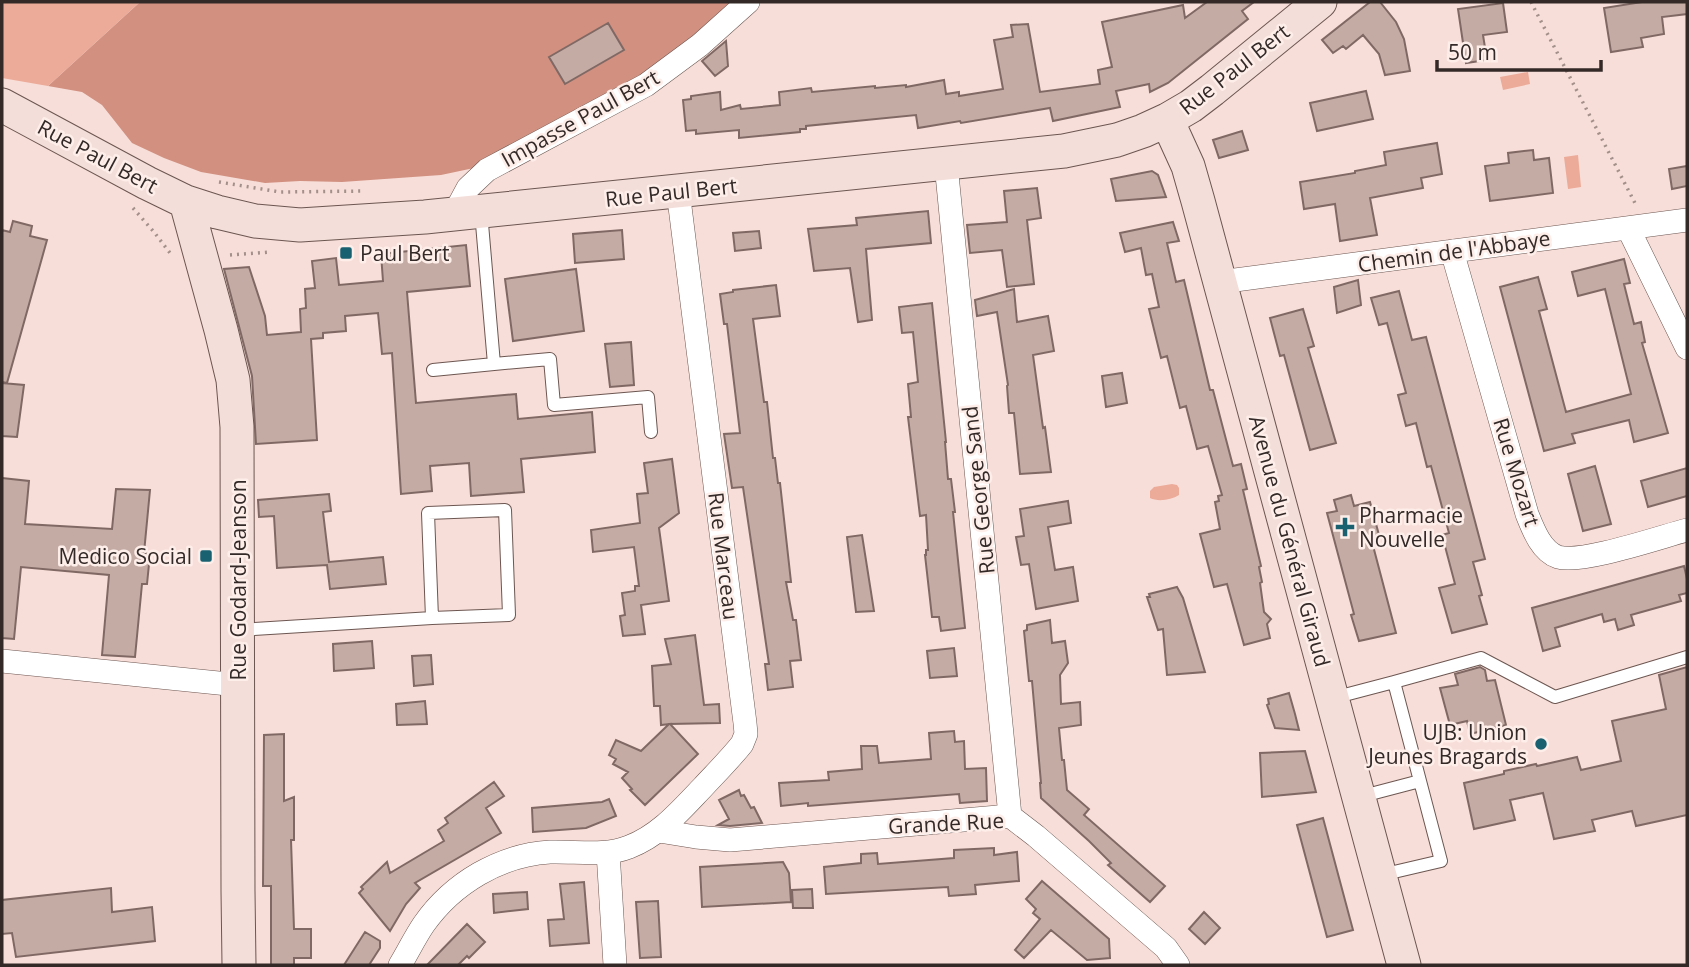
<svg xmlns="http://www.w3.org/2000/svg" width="1689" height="967" font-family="'Open Sans',sans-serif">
	<rect width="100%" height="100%" fill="#f8ded8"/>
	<path fill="#d19080" d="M140 2H734L706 26 645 73 474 168 441 175 342 182 300 181 265 183 201 172 164 158 132 143 102 105 82 92 48 86Z"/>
	<path fill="#ecaa99" d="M2 2H140L48 86 2 78Z
		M1528 72 1530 84 1503 90 1500 77Z
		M1578 155 1581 187 1568 189 1564 157Z
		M1172 484 1177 485 1179 488V495C1171 500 1158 502 1150 498V491L1154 487Z"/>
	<path fill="#c4aca5" stroke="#806964" stroke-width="2" d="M1207 2H1254L1242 11 1248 19 1168 83 1150 92 1149 84 1116 91 1120 107 1053 121 1050 108 961 123 960 121 918 128 916 115 806 126V129H800V132L739 138V130L696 134V130L686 131 683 100 691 99V96L720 92 721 110 740 105 741 109 780 105 779 92 811 88 812 92 875 86V88L906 85V87L944 80 946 94 959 92V96L1003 89 994 40 1013 37 1011 25 1028 24 1040 92 1100 84 1098 70 1112 67 1102 22 1183 5 1185 18Z
		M1370 2H1380L1396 22 1404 39 1410 71 1385 75 1379 54 1363 35 1346 49 1343 46 1333 53 1322 40Z
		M1642 2H1687V14L1662 17 1664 34 1641 38 1643 47 1611 52 1604 8Z
		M1503 3 1507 32 1483 35 1487 60 1466 63 1458 9Z
		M608 23 624 50 565 84 549 57Z
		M726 41 728 66 715 76 702 61Z
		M1366 91 1373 119 1317 131 1310 103Z
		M1242 131 1248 150 1219 158 1213 140Z
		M1437 143 1442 174 1421 178 1423 188 1370 198 1377 235 1340 241 1335 204 1304 209 1300 182 1355 173V171L1386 165 1384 152Z
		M1533 150 1534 160 1549 158 1553 193 1490 201 1485 166 1509 163 1508 153Z
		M1687 166V186L1672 189 1669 169Z
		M1152 171 1158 175 1166 197 1116 201 1111 179Z
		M1037 188 1041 218 1027 220 1034 284 1007 287 1002 250 970 253 967 225 1007 222 1004 191Z
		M928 211 931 243 866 249 872 320 858 322 850 268 814 271 808 229 857 225 856 218Z
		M13 221 32 226 30 236 47 240 7 383 2 382V230L10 232Z
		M1173 222 1179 241 1167 243 1176 282 1184 280 1210 390H1213L1233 466 1241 464 1247 489 1243 490 1261 566 1259 567 1262 582 1260 583 1264 612 1271 619 1267 624 1270 638 1244 645 1227 584 1214 587 1200 534 1220 529 1215 502 1219 501 1218 496 1222 495 1208 446 1197 449 1186 406 1180 408 1167 356 1161 358 1149 309 1159 307 1152 274 1146 275 1141 248 1125 252 1120 233Z
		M622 230 624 259 575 263 573 234Z
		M759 231 761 248 735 251 733 233Z
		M466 245 470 286 407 292 416 403 516 394 518 419 592 412 595 452 521 459 524 492 471 496 469 463 430 466 432 491 401 494 392 353 382 354 378 313 345 316 346 331 323 333V338L311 339 317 440 256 444 252 376 224 269 249 267 265 316 267 335 301 332 300 309 306 308 305 289 315 288 312 261 336 258 339 285 383 281 381 254Z
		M1624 259 1630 283 1624 284 1634 324 1641 322 1645 342 1642 343 1668 433 1634 442 1629 420 1572 434 1575 443 1544 451 1500 287 1538 277 1547 309 1539 311 1566 412 1631 394 1605 289 1578 296 1572 272Z
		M576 269 584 331 513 341 505 279Z
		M1358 280 1361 305 1337 313 1334 287Z
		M776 285 780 316 753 319 764 402H767L773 458H775L778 483H780L791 582H786L793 620H796L801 660 790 661 793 687 768 690 765 664H769L743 487 732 488 724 434 740 433 727 324H724L720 294 733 292V290Z
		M1014 289 1017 322 1048 316 1054 351 1033 355 1043 428 1045 427 1051 472 1020 474 1014 413H1009L1007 386 1008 385 997 312 977 316 975 300Z
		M1399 291 1412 340 1426 337 1485 559 1473 562 1482 595 1479 596 1487 624 1452 633 1439 588 1455 584 1442 535 1449 533 1431 466 1427 467 1416 423 1406 426 1398 395 1406 393 1387 323 1379 325 1371 298Z
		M932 303 946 442H945L948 479H951L955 512H953L965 628 941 631 939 617H932L925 555H926V550H928L926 515 920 516 908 417H911L908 384 918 382 913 332 902 333 899 307Z
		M1303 309 1314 346 1308 348 1336 443 1310 450 1284 355 1280 356 1270 318Z
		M631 342 634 385 610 387 605 344Z
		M1122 373 1127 403 1106 407 1102 376Z
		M2 383 24 385 17 437 2 436Z
		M672 459 679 513 659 528 669 601 641 605 645 634 623 636 620 616 625 615 622 593 635 591V586H639L634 547 593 552 591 530 640 523 637 494 648 493 644 463Z
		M1595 466 1611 524 1583 531 1568 474Z
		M1687 468V496L1648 507 1641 481Z
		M2 478 29 481 25 524 112 529 116 489 150 490 144 553 150 554 147 584H142L135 657 102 655 109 575 21 567 14 639 2 638Z
		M329 494 331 511 323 512 329 562 383 557 386 584 330 589 327 565 277 568 274 516 259 517 258 500Z
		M1351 495 1354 506 1370 502 1379 535 1371 538 1396 633 1359 641 1351 615 1354 614 1327 513 1337 511 1334 500Z
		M1068 501 1071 523 1048 527 1055 570 1073 567 1078 601 1036 609 1029 564 1021 565 1016 537 1024 536 1020 509Z
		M862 535 874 611 856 612 847 537Z
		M1684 566 1687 579V593L1679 595 1681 601 1631 615 1634 625 1618 630 1615 619 1604 622 1602 614 1555 628 1560 646 1543 651 1532 608Z
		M1177 587 1183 598 1205 672 1167 675 1163 629 1158 630 1147 597H1150L1149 594Z
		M1050 620 1052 643 1065 641 1068 663 1060 675 1061 704 1080 702 1081 725 1059 728 1062 760H1064L1067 790 1089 809 1084 815 1165 886 1150 902 1108 865 1111 863 1089 841 1041 798 1040 783H1041L1032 681H1029L1024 631 1027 630V625Z
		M695 635 704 705 719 704 720 723 670 724 698 754 645 805 630 790 632 789 622 778 628 772 613 764 616 759 609 755 616 740 641 751 669 724 661 725 660 706H654L652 666 671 664 665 639Z
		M372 641 374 668 334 671 333 644Z
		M954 648 957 676 930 678 927 651Z
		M431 655 433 684 414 686 412 656Z
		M1480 667 1485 670 1487 681 1495 680 1506 725 1470 734 1467 721 1450 725 1440 688 1458 685 1455 674Z
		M1687 667V815L1636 826 1632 811 1592 820 1595 831 1554 839 1543 793 1510 800 1515 820 1474 829 1464 783 1504 774V771L1536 764 1537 766 1577 757 1581 770 1621 761 1612 721 1666 709 1659 675Z
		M1289 693 1295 714 1299 730 1275 728 1267 705 1269 704 1268 699Z
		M425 701 427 724 397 725 396 704Z
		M954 731 955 742 964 741 965 769 986 768 987 801 960 803 959 794 808 806V803L781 806 779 783 829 780 828 772 862 769 861 746H877L879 763 931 759 929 733Z
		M284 734V801L294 797V840H291L294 929H311V958H294V965H271V886H263L264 735Z
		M1305 751 1316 792 1262 797 1260 753Z
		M494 782 504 796 486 808 501 833 415 883 420 888 406 904 390 931 359 893 363 889 361 887 387 862 390 873 444 841 438 830 448 823 445 818Z
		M739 790 741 796 744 795 751 808 754 807 762 823 730 826 718 825 729 819 719 800Z
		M609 799 616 816 586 828 533 832 532 808 602 802Z
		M1323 818 1353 930 1327 937 1297 825Z
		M994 848V855L1017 852 1019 881 975 885 976 894 949 896 948 887 826 894 824 867 861 863V854L877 853 878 864 954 858V850Z
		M783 862 789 873 791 902 702 907 700 867Z
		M1042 881 1109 939 1110 958 1087 960 1051 930 1024 958 1015 950 1040 919 1033 913 1036 909 1026 899Z
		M584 882 589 943 550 946 548 920 564 919 560 884Z
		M111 888 112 912 152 907 155 941 16 957 12 933 2 934V900Z
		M812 889 813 908H793L792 890Z
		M527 892 528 909 494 913 493 894Z
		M658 901 661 957 640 958 636 902Z
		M1204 912 1220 928 1205 944 1189 929Z
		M467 924 485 942 469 958 467 956 458 965H427Z
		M365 932 380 941V948L369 965H344Z"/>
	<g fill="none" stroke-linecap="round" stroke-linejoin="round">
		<defs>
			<path id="lane" d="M481 212 494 364 550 359 554 405 648 397 651 432
				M433 370 494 364
				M238 630 432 618 428 513 505 510 509 615 432 618
				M1394 682 1481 658 1555 697 1687 657
				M1333 698 1394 682 1441 861 1381 875
				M1359 797 1420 781"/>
			<path id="street" d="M946 164 1010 816
				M454 214 468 188 487 170 646 85 700 45 748 2
				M1628 228 1687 348
				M1452 251 1527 514C1533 529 1541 551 1558 557 1582 564 1660 537 1687 530
				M1220 282 1687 220
				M2 661 238 685
				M659 831 696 837 730 840 1010 816 1036 836 1166 948 1178 965
				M608 852 615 965
				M400 965C408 952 415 937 424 924 453 883 500 855 550 852 576 851 604 857 629 847 660 835 681 810 703 787 716 773 730 759 742 744L746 734 745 723 678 191"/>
			<path id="secondary" d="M2 105 147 183 186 202 217 212 255 221 300 225 425 217 1064 151 1117 140 1143 131 1167 120 1191 106 1212 90 1320 2
				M1167 120 1188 166 1198 201 1404 965
				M186 202 221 330 233 380 237 427 238 891 239 965"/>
		</defs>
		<use href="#lane" stroke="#6c5651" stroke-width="14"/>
		<use href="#street" stroke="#6c5651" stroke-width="24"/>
		<use href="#secondary" stroke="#6c5651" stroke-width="35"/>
		<path stroke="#a3908b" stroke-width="3.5" stroke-dasharray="2 5" stroke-linecap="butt" d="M1531 2 1636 205
			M219 182 280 192 365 191
			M133 208 154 232 170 253
			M230 255 271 252"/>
		<use href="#lane" stroke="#fff" stroke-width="12"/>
		<use href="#street" stroke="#fff" stroke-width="23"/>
		<use href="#secondary" stroke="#f4ded9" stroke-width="33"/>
	</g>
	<g fill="#196170" stroke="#feeeea" stroke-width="2.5">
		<rect x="339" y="246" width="14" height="14" rx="3.5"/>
		<path d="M1341.5 516.5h7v7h7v7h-7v7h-7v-7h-7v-7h7z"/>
		<rect x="199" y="549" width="14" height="14" rx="3.5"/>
		<circle cx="1541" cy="744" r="7"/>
	</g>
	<g text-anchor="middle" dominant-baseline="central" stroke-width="5" stroke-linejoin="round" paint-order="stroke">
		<g font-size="21" fill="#332a27" stroke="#feeeea">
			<text transform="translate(1234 69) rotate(-38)">Rue Paul Bert</text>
			<text transform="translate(580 118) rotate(-29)">Impasse Paul Bert</text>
			<text transform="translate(98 156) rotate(28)">Rue Paul Bert</text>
			<text transform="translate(671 192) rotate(-6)">Rue Paul Bert</text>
			<text transform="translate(1454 251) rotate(-8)">Chemin de l'Abbaye</text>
			<text transform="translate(1517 472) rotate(73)">Rue Mozart</text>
			<text transform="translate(978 490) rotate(-96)">Rue George Sand</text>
			<text transform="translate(1290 541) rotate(75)">Avenue du Général Giraud</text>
			<text transform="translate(724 556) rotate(83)">Rue Marceau</text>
			<text transform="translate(238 580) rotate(-90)">Rue Godard-Jeanson</text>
			<text transform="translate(946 823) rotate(-3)">Grande Rue</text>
		</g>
		<g font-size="21" fill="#332a27" stroke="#feeeea" text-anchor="start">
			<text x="360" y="253">Paul Bert</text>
			<text x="1359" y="515">Pharmacie<tspan x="1359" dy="24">Nouvelle</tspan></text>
			<text x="192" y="556" text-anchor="end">Medico Social</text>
			<text x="1527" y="732" text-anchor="end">UJB: Union<tspan x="1527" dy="24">Jeunes Bragards</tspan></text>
		</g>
	</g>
	<rect width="1689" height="967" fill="none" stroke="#332a27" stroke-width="7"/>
	<path d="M1437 60v10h164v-10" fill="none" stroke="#332a27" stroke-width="3.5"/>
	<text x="1448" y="60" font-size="21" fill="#332a27" stroke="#feeeea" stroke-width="5" paint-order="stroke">50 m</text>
</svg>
